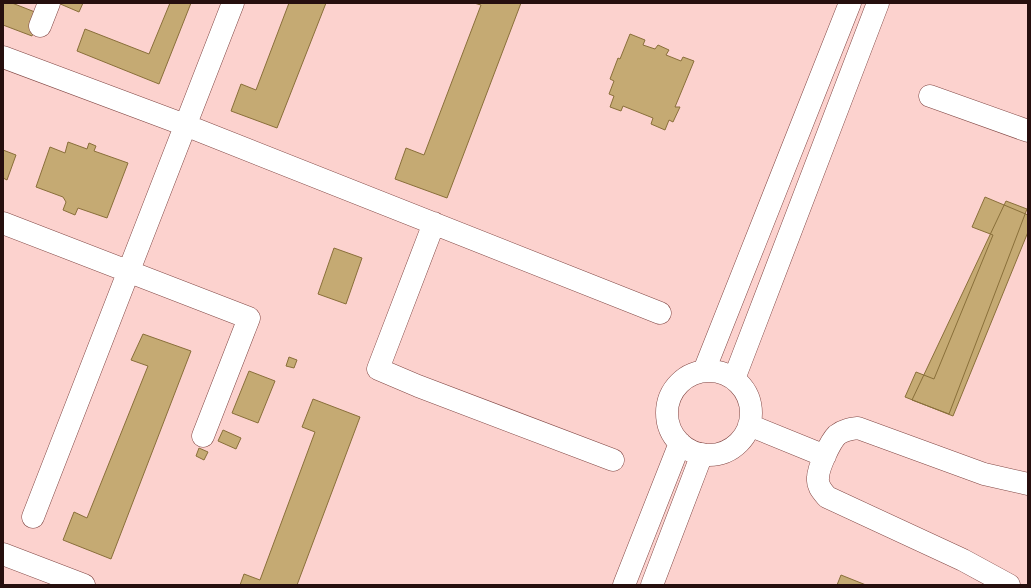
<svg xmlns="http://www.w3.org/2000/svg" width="1031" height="588" font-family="Signika,sans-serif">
	<rect width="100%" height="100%" fill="#fcd2ce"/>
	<path fill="#c5aa73" stroke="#896f3a" d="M3 3H12L40 14 32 36 3 25Z
		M58 3H83L79 12Z
		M170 3H191L159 84 77 51 85 29 149 54Z
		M289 3H326L277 128 231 111 241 84 256 90Z
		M474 3H521L447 198 395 179 406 148 424 155 481 5Z
		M630 34 645 40 643 45 655 49 658 45 669 50 666 55 681 61 683 57 694 61 675 107H680L673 122 669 120 665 130 651 124 653 118 623 106 621 111 610 107 614 96 609 94 614 81 610 79 618 58 620 59Z
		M68 142 87 149 89 143 96 146 94 151 128 163 107 218 78 208 75 215 63 210 66 202 63 197 36 187 50 147 65 153Z
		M3 150 16 155 7 180 3 178Z
		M985 197 1028 215V232L953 416 905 397 916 372 934 379 993 235 972 227Z
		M1006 201 1027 209 949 414 912 400Z
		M334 248 362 258 346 304 318 294Z
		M143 334 191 351 111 559 63 540 74 512 87 518 148 366 131 360Z
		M289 357 297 360 294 368 286 366Z
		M249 371 275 381 258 423 232 413Z
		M313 399 360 417 297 585H240L244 574 260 580 315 432 302 427Z
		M223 430 241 438 236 449 218 441Z
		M199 448 208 452 204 460 196 456Z
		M841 575 866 585H837Z"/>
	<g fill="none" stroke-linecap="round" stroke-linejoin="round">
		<defs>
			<path id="minor" d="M40 26 49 3
				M3 57 185 125 660 313
				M930 96 1028 131
				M3 223 249 318 203 436
				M434 223 378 369 418 386 613 460
				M704 371 850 3
				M667 413a42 42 0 1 1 84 0a42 42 0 1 1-84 0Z
				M734 379 878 3
				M749 425 825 456
				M33 517 233 3
				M3 554 84 585
				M624 585 680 443
				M652 585 702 454
				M1009 585 963 560 827 497C822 491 817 486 818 478 818 468 830 442 837 435 843 430 850 429 858 428L984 474 1028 484"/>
		</defs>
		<use href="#minor" stroke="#814744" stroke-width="23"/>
		<use href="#minor" stroke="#fff" stroke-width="22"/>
	</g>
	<rect width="1031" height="588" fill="none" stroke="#260f0e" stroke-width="8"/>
</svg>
